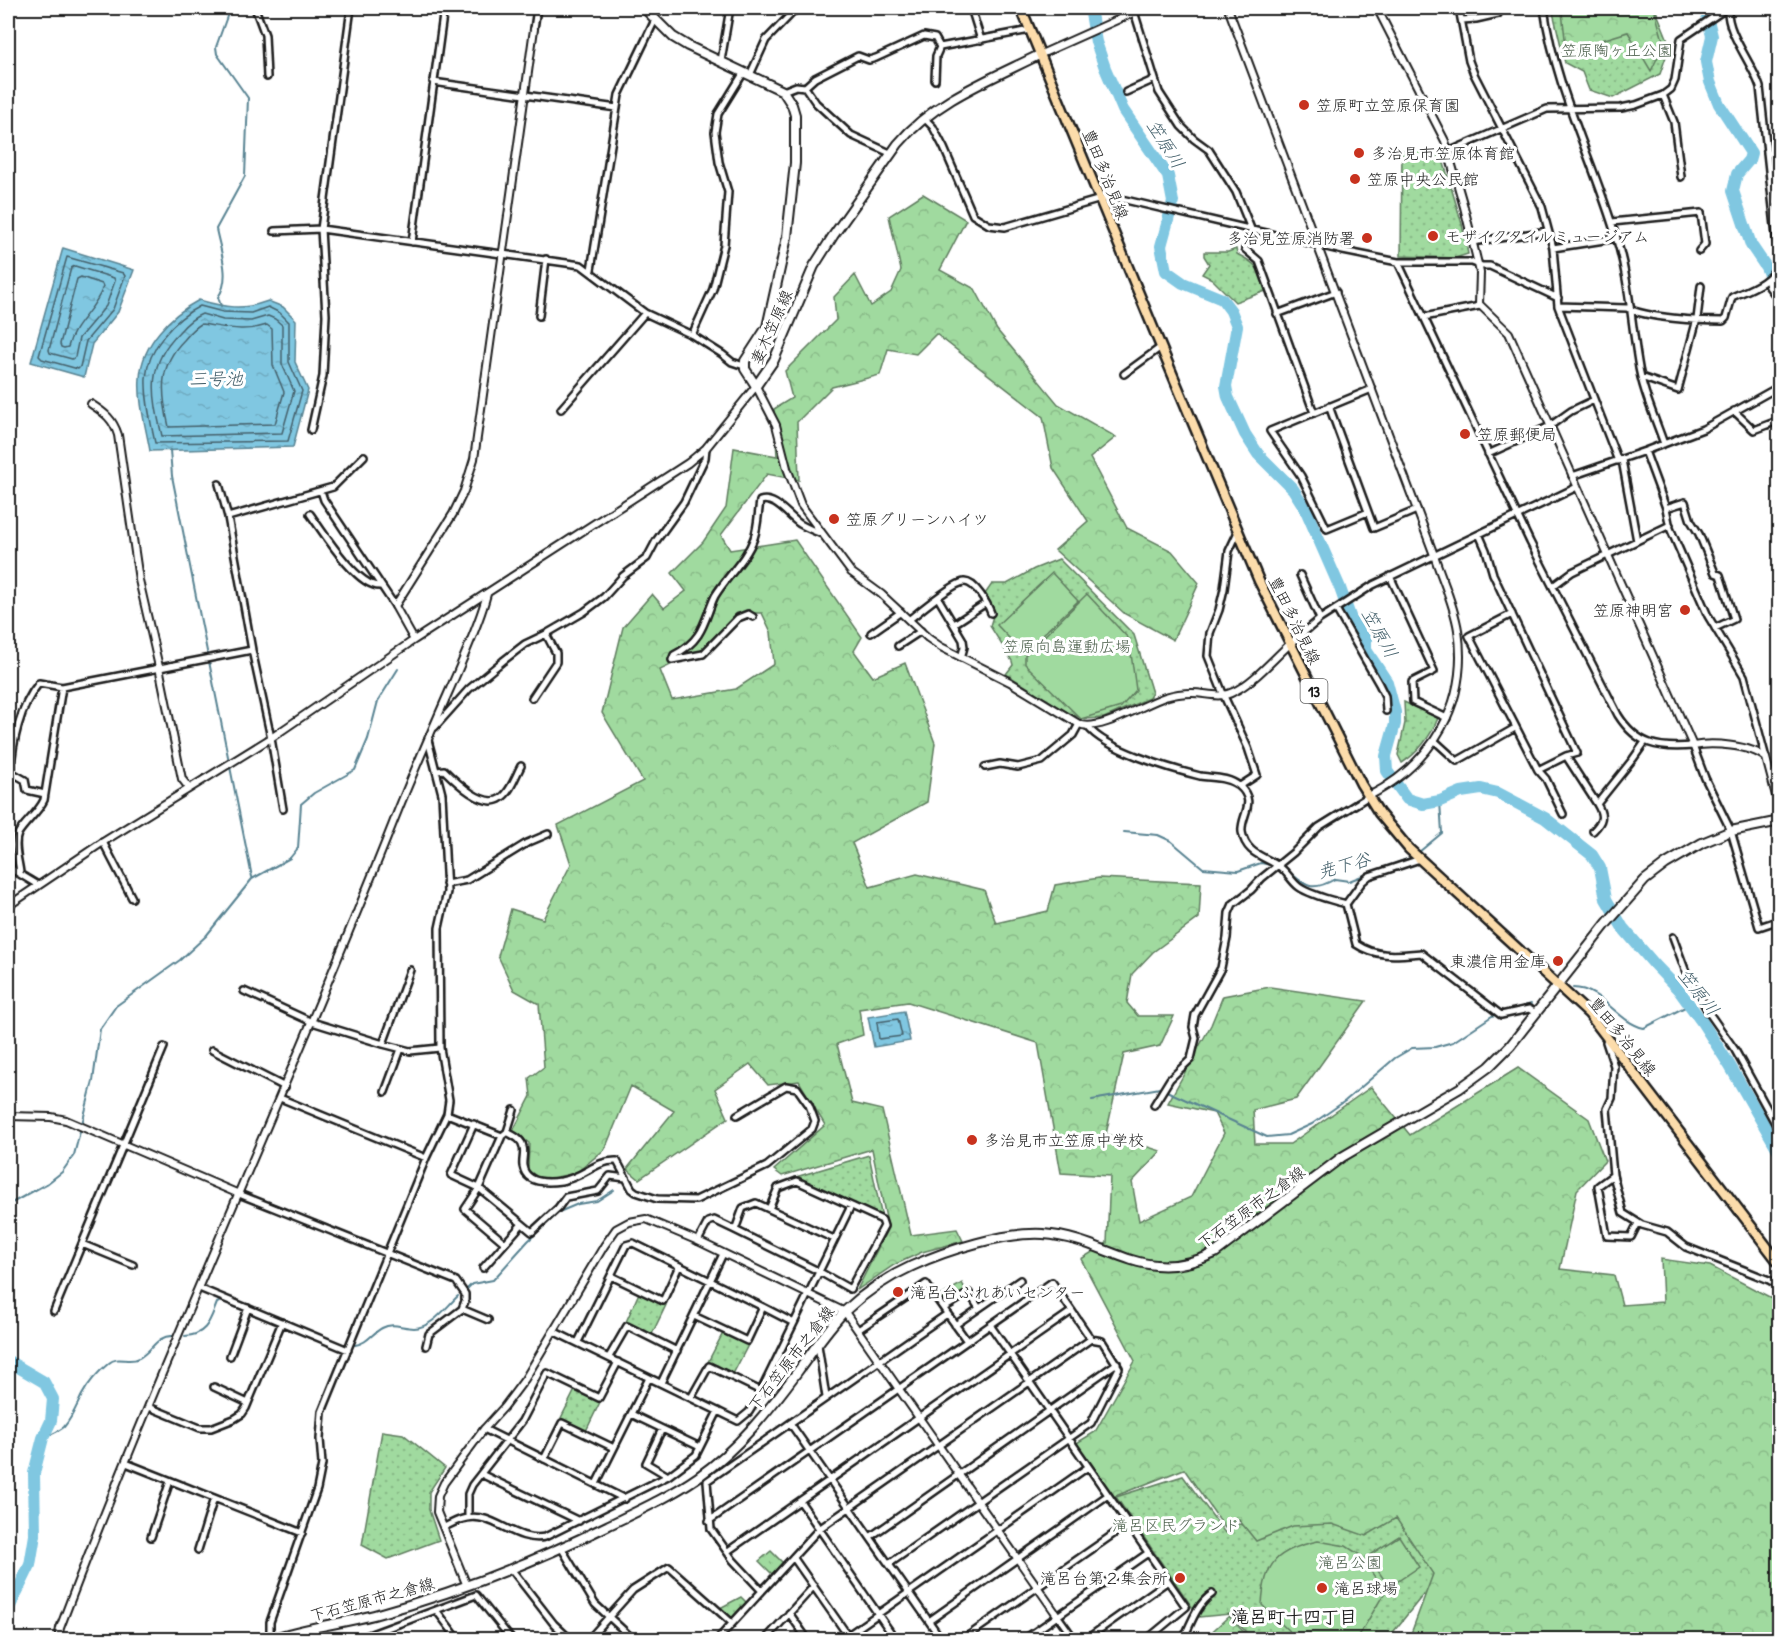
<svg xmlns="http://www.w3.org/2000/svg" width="1787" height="1647" font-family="'Patrick Hand','Klee One',sans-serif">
	<defs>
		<pattern id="grass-dots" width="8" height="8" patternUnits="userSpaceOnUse" patternTransform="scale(1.5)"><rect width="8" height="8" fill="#a0da9f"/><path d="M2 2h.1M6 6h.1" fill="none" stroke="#89ba88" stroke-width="1.8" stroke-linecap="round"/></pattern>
		<pattern id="forest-crowns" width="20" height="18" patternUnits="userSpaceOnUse" patternTransform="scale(1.5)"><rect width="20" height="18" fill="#a0da9f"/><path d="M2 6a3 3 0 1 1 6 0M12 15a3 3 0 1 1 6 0" fill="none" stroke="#89ba88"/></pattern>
		<pattern id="water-ripples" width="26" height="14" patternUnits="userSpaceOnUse" patternTransform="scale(1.5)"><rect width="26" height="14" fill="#80c7e1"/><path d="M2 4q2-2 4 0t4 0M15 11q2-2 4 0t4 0" fill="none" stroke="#6eaac0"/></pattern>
	</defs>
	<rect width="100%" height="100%" fill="#fff"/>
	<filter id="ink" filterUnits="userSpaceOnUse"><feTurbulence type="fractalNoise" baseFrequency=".0167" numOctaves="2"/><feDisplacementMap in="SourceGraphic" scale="12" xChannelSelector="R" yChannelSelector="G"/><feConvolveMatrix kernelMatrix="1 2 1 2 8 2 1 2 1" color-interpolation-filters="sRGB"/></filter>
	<g filter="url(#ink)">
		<path fill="url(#grass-dots)" stroke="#5e7b5e" stroke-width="1.5" d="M1552 8H1655L1670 45 1660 74 1613 98 1589 90 1582 72 1565 63Z
			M1402 150H1429L1443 160 1462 224 1468 254 1455 258 1401 256Z
			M1236 249 1237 254C1259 265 1257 267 1266 291L1235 302 1212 279 1202 274 1209 264 1204 256V252H1228Z
			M1059 559 1134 635 1152 693 1149 698 1104 718 1084 719 1069 713 1006 674 1013 665 1012 661 990 626 993 616 985 594 992 584H1007L1034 569Z
			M1404 702 1438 718C1431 736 1418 753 1402 763L1398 755 1405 723Z
			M869 1155 882 1218 796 1177Z
			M962 1283 967 1292 945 1306 939 1297Z
			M639 1293 666 1305 652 1334 626 1322Z
			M723 1333 748 1345 733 1374 708 1362Z
			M575 1390 600 1402 586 1431 561 1418Z
			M382 1431 403 1434 445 1468 429 1492V1510L439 1540 388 1559 362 1545Z
			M1183 1476 1225 1533 1238 1524 1265 1529 1448 1491 1446 1604 1423 1595 1390 1636V1639H1252L1230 1614 1199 1617 1116 1497Z
			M771 1551 783 1563 772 1574 759 1561Z
			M741 1597 747 1603 731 1619 720 1608Z"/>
		<path fill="url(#forest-crowns)" stroke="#5e7b5e" stroke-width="1.5" fill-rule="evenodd" d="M1615 8H1654L1664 44 1651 71 1628 32 1589 44 1566 47 1562 12Z
			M923 194 966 220 940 270 975 289 997 330 1058 404 1116 437 1090 458 1127 528 1172 551 1199 583 1173 640 1125 614 1055 550 1088 521 1053 468 1043 417 936 334 916 354 888 349 880 375 832 387 797 422 799 480 767 474 721 535 730 550 795 540 862 637 854 651 873 677 905 663 935 743 927 802 852 843 870 887 917 874 984 890 996 923 1048 911 1055 885 1099 878 1201 883 1199 918 1153 952 1132 974 1127 1003 1138 1016H1174L1160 1046 1124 1054 1106 1134 1161 1151 1132 1182 1139 1221 1191 1197 1224 1133 1214 1113 1168 1103 1211 1025 1223 996 1270 987 1366 1001 1296 1099 1253 1110 1255 1144H1290L1371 1087 1410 1135 1518 1068 1589 1119 1605 1161 1577 1190 1560 1269 1614 1275 1622 1305 1663 1302 1661 1259 1710 1266 1779 1302V1639H1409L1433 1574 1396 1518 1366 1536 1332 1524 1293 1526 1256 1541 1239 1520 1225 1528 1184 1469 1113 1497 1075 1444 1095 1432 1135 1361 1081 1259 1107 1243 1110 1176 1061 1173 1038 1043 908 1002 859 1009 863 1035 837 1044 852 1103 882 1110 911 1235 957 1229 963 1241 922 1252 894 1265 857 1290 888 1228 872 1149 782 1176 774 1170 825 1125 799 1081 768 1085 750 1064 715 1089 728 1118 639 1179 627 1169 674 1111 631 1086 605 1149 576 1173 542 1180 528 1170 529 1143 513 1131 531 1096 529 1078 544 1067 539 1004 514 990 498 956 511 909 543 919 571 864 558 825 643 781 602 713 623 627 652 594 664 608 686 591 672 573 703 542 726 508 734 448 777 456 774 409 792 398 785 371 836 320 834 297 855 275 871 306 891 292 901 270 889 216ZM737 613H762L771 632 774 664 736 689 672 700 660 670 702 650Z
			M1229 1616 1250 1639H1204Z"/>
		<path fill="#a0da9f" stroke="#5e7b5e" stroke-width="1.5" d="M1052 573 1078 601 1023 653 997 625Z
			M1087 594 1129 639 1136 690 1121 707 1081 719 1025 664V655Z
			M1399 1536 1419 1567 1389 1587 1368 1556Z
			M1318 1541 1346 1546 1360 1555 1385 1592 1357 1639H1297L1262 1605C1264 1562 1277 1550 1318 1541Z"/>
		<path fill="url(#water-ripples)" stroke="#588392" stroke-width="1.5" d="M63 248 134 270 118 312 92 344 84 377 31 362Z
			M199 300C224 307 242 311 268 301L283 307 296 320 295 362 308 390 293 447 150 451C146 428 138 401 140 378 142 343 171 315 199 300Z
			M904 1011 910 1041 874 1047 868 1017Z"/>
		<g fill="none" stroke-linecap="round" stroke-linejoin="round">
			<path stroke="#44606b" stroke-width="1.5" d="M67 257 123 273 125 276 113 309 86 341 80 367 78 369 42 359 39 356Z
				M75 266 114 278 115 281 106 306 79 338 75 357 72 359 50 353 49 350 71 268Z
				M81 277 102 284 103 287C95 311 74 322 68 347L64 348 61 347 60 344 77 279Z
				M200 306 223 312 251 313 268 307 280 313 289 322V362L302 391 288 441 155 443C151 423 145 399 146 378 148 348 174 319 200 306Z
				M202 314 223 320 251 321 268 316 275 319 282 325V364L294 391 282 433 162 436C152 393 146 364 180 331 186 324 192 318 202 314Z
				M201 324C225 327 243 333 267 325L272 329 273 365 284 392 275 424 169 427C161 393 158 366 184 340 189 334 194 328 201 324Z
				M898 1019 902 1036 879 1039 877 1022Z"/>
			<path stroke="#588392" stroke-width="2" d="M221 306 218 297C232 279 220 250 216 229L245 176 248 98 217 54 216 47 230 8
				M170 450 172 476 252 877
				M1124 832 1158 835 1171 841 1203 868 1238 871 1261 863 1276 866
				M1419 852 1442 833 1440 801
				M1285 868C1304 884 1309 894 1335 879L1349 881 1367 874
				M1375 871 1410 858
				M1573 988C1602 988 1617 1022 1644 1028L1689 1005
				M1092 1100 1160 1088 1267 1137 1288 1135 1312 1124 1345 1101 1395 1058 1412 1048 1435 1047 1453 1042 1492 1016 1531 1004
				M8 1205 48 1183 62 1172 74 1155 93 1081 100 1029 116 1006 180 960 206 936 252 879 290 858 298 848 301 804 314 793 355 770 368 739 378 701 398 669
				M466 1290 472 1284 493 1280 528 1241 559 1212 578 1204 597 1201 614 1190
				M185 1336C207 1335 210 1320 217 1303L219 1302
				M355 1345C368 1343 371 1334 382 1328 393 1322 402 1328 414 1328 432 1328 446 1307 458 1296
				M43 1438C50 1435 58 1432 64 1427 72 1418 77 1405 82 1395 89 1382 98 1372 109 1363 118 1355 129 1364 139 1358 152 1351 157 1335 173 1336"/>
			<path stroke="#80c7e1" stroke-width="12" d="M1090 8 1096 42 1105 68 1123 110 1168 176 1173 202 1161 246 1166 271 1183 283 1222 299 1231 311 1237 326 1226 386 1228 397 1245 434 1258 454 1293 489 1305 508 1340 588 1352 622 1366 639V650L1387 682 1395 712V724L1386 756 1387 771 1407 799 1423 804 1440 801 1461 792 1481 789 1498 793 1545 818 1592 855 1600 868 1606 899 1623 928 1655 965 1678 989 1702 1022 1730 1066 1780 1153
				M1705 8 1712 36 1706 62 1710 82 1719 104 1751 153 1749 160 1737 174 1733 191 1751 245 1766 267 1774 287 1780 294
				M1780 397V399
				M8 1361 44 1382 53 1399 51 1421 43 1438 34 1473 35 1535 30 1565 8 1610"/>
			<defs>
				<path id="minor" d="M255 8 265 35 267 77
					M971 8 981 40
					M1133 8 1159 92 1181 126 1194 139 1209 150 1236 192 1251 229
					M1459 8 1469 61 1474 74 1542 207 1553 248 1558 306 1618 461
					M1544 8C1555 88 1593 160 1616 237 1629 278 1631 320 1638 362 1642 390 1655 418 1664 444
					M1462 20 1476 19 1498 14
					M534 29 537 8
					M721 61 730 8
					M750 75 766 40 797 8
					M935 80 936 56 940 47 1030 30
					M433 82 617 108
					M805 87 815 78 858 56 869 60 876 58 924 36 935 38 940 47
					M783 91 796 86 805 87 816 103 851 135 890 153
					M1126 92 1153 80
					M1663 95 1674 122 1681 177
					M924 118 933 127 944 148 973 215 989 225 1005 227 1101 199 1117 198 1343 251 1398 262H1472L1482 266H1490L1558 298
					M1448 152 1547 109 1621 108 1636 105 1663 95 1671 89 1675 80 1681 39 1727 8
					M1767 153 1780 154
					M1612 222 1701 213 1705 244 1699 251
					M274 231 321 229 581 265 645 313 692 335 722 354 732 362 744 366
					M412 242 444 8
					M1472 242 1548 231
					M1553 248 1617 238
					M1245 249 1259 261 1314 413
					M1398 262 1530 542 1618 715C1637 745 1658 749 1693 746L1705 778 1731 831 1759 927 1780 920
					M591 270 619 95 655 20
					M1767 279 1769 287 1780 301
					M1558 306 1627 308C1646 318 1700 321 1723 321L1726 318 1732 297C1747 290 1773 282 1777 264 1778 258 1777 251 1777 245L1760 87C1752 62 1726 33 1728 8
					M1277 314 1336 292
					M539 316 546 259
					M1424 317 1480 306
					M692 335 713 289 724 245 728 192 719 162 715 132 718 114 744 72
					M1124 374 1161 347
					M1641 377 1678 390 1697 319 1701 286
					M1329 406 1374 528 1417 510
					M561 409 645 313
					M1734 411 1754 430 1780 420
					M311 430 323 376 326 315 321 229 351 8
					M1645 451 1666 508 1670 528 1708 616 1744 676 1766 758
					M1488 454 1550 426 1571 411 1594 400
					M1622 460 1637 541
					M1572 476 1645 451 1703 429 1780 386
					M219 484 228 517 252 650 271 738 283 809
					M321 491 324 500 395 606
					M1666 508 1685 502 1691 521 1699 534 1715 573 1720 575 1734 619 1715 628
					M1368 512 1327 529 1301 476 1270 431 1372 389
					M310 514C323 532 357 587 380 586
					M228 517 333 487 364 456
					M1238 532 1229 551 1224 589 1219 610 1210 633 1208 656 1224 696 1248 748 1257 775 1240 786
					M1479 534 1486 550 1493 574 1577 753 1566 756
					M1300 575 1320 619
					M1390 576 1434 671 1412 682 1413 702 1447 718
					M1553 586 1572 572 1670 525
					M938 598 963 640 964 647 961 658
					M1336 609 1379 684 1385 696 1386 711
					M1512 614 1469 636 1538 770 1566 756 1597 804 1633 759 1645 742
					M753 617 748 614 738 618 703 654 672 660 674 655C684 650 692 644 698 635 706 623 709 608 715 596 727 576 746 560 754 538 758 526 758 514 760 501 775 496 788 516 800 524 807 528 814 531 822 534
					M910 619C920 611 953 583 964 582 975 581 988 605 991 613
					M954 624 986 603
					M871 633 901 612
					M1290 644 1320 619 1373 585 1577 487
					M898 646 921 631
					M532 698 556 662V653L546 634
					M435 727 469 689 503 661 525 644 546 634 584 612 604 597 623 576 647 558 656 541 684 502 705 458 706 448
					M1088 727C1106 750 1172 769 1200 776 1212 778 1229 777 1239 786 1258 802 1240 816 1242 832 1246 855 1265 856 1280 867 1288 873 1292 882 1299 887 1312 896 1332 900 1346 904
					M1435 741 1457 761 1515 728
					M985 767 1000 764 1018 767 1042 761 1073 735 1079 724
					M1538 770 1546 779 1563 814
					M437 771 444 770C455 781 484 810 501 798 510 793 516 775 521 766
					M45 794 27 790 25 780 11 772C12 743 20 706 39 683L62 687 252 650
					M1593 831C1603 821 1604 816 1597 804
					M103 842 132 898
					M8 867 38 885
					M20 873C19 862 13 845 18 834 24 823 38 813 44 800L62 687
					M446 884 467 880 527 843 548 834
					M1346 904 1356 944C1377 958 1397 955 1421 953L1501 1015 1529 1009 1536 1013
					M1346 904 1362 882 1369 876 1420 859
					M1673 937 1686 972 1709 1013 1735 1050 1780 1132
					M244 991 312 1022 383 1044 410 1051 440 1048
					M1608 1037 1606 1042 1614 1066 1612 1098 1607 1109 1613 1175 1623 1213 1642 1225 1667 1232 1686 1247 1769 1280 1780 1286
					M383 1044 410 970
					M212 1050 285 1087
					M385 1092 401 1049
					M280 1098 426 1158
					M1154 1105 1170 1079 1191 1059 1196 1038 1193 1027 1195 1015 1221 968 1227 938 1229 913 1233 904 1251 890 1262 878 1294 852 1319 827 1369 796
					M447 1114 502 1136
					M474 1124 451 1175 479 1188 532 1232 558 1208 566 1197 598 1191 610 1176 626 1178
					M507 1132C514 1136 522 1139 523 1147 525 1153 522 1160 523 1166 526 1184 547 1183 561 1181 585 1177 595 1160 617 1161L632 1189 636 1192 657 1199 696 1200 767 1166 812 1129 815 1121 809 1105 797 1088 786 1086 737 1115
					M1613 1175 1598 1186 1607 1236 1631 1237 1638 1223
					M239 1194 456 1281 465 1294V1301L462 1309 429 1334 426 1346
					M769 1209 834 1239
					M698 1241 708 1222 714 1220 735 1230 743 1208 756 1203 769 1209 778 1188 797 1181 882 1220 884 1226 850 1289 818 1271 735 1230
					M505 1243 465 1209 479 1188 502 1136 507 1132 514 1110
					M82 1244 133 1265
					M483 1268 522 1224
					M611 1276 663 1301 679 1266
					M199 1288 348 1350
					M944 1308 969 1293 979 1308
					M462 1309 488 1320
					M54 1311 164 1047
					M694 1316 747 1341 763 1307 794 1323
					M955 1325 1020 1280
					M990 1325 1186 1607 1146 1640
					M858 1330 926 1284 967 1341
					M553 1331 738 1421 749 1412 757 1399 851 1206
					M578 1342 626 1245 633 1243 763 1307
					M818 1345 826 1397
					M230 1356 248 1308
					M609 1357 627 1326 677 1351
					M661 1383 723 1254
					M214 1387 248 1403
					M691 1398 709 1366 761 1391
					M149 1407 200 1428H211L234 1419 242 1414 246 1408 282 1322
					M631 1414 700 1447
					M790 1423 942 1640
					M484 1429 625 1499
					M662 1429 646 1463 668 1476
					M544 1459 562 1423 614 1448
					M126 1463 302 1533
					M481 1474 579 1521
					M596 1484 649 1378
					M800 1501 896 1640
					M468 1517V1494L472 1485 522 1421 547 1373 599 1398 618 1362
					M709 1521 1052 1282 1091 1339 1102 1341 1119 1368 1091 1423 889 1564
					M444 1527C451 1524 459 1519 467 1518 493 1512 515 1543 545 1537L668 1476 696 1455 718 1411
					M151 1537 170 1481
					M870 1537 1117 1363
					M562 1549 595 1604 634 1640
					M198 1550 214 1498
					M728 1551 1072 1311
					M793 1557 851 1640
					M512 1570 554 1624 571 1640
					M762 1591 733 1560 711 1529 707 1481 947 1314
					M436 1610 476 1595 512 1640
					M789 1613 808 1640
					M1057 1615 1075 1640
					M929 1621 1108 1495
					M848 1635 1088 1467
					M274 1638 270 1631V1622L317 1489 322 1464 320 1439 322 1412 426 1158 447 1114 449 1100 440 1048 439 928 447 892 442 794 428 740
					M355 1640 436 1610 459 1640
					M588 1640 633 1590 669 1567 732 1623
					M717 1640 819 1529 1091 1339
					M765 1640 814 1586
					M962 1640 1128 1524
					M1023 1640 1148 1553
					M1085 1640 1168 1581
					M1183 1640C1191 1623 1197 1604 1212 1594"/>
				<path id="tertiary" d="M1228 8 1434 555C1442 580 1454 604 1458 630 1469 703 1433 763 1369 796
					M1377 8 1445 141 1464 207 1478 264 1480 273 1479 304 1509 333 1693 746C1712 742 1751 745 1766 758L1780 811
					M1041 54 1144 8
					M91 404C105 413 113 419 118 435L139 580 159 667 182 779 189 788
					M414 640 395 606 453 514 464 491 474 459 534 29
					M8 906 103 842 271 738 414 640 688 463 706 448 756 386 776 425 787 468 801 505 851 572 881 594 928 638 941 647 1010 682 1079 724C1099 733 1143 704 1165 697 1175 694 1183 693 1192 693 1207 693 1220 699 1233 692 1253 683 1273 659 1290 644
					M8 1116 51 1117 66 1120 239 1194
					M467 1586 437 1512 438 1496 444 1483 484 1429 504 1407 525 1379 604 1246 616 1229 629 1222 646 1219 698 1241 845 1312 1057 1615
					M58 1640 60 1628C163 1356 286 1093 393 823 413 772 435 723 457 673 468 647 480 621 487 594"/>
				<path id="secondary" d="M644 8 673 37 688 46 783 91 792 105 795 115V163L787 237 767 327 745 361V369L756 386 774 360 814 266 833 236 898 144C935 100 991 79 1041 54
					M268 1640C302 1628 339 1624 374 1615 455 1593 532 1563 607 1526 638 1511 669 1497 698 1477 738 1449 769 1410 798 1371 813 1351 827 1329 845 1311 864 1293 888 1277 912 1266 947 1250 1005 1232 1043 1234 1112 1239 1141 1288 1215 1253L1342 1157 1460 1088 1489 1067 1510 1046 1607 923 1645 880 1666 864 1702 843 1731 831 1780 821"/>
				<path id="primary" d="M1021 8 1161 347 1259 581 1361 784 1379 813 1409 849 1589 1014 1780 1264"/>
			</defs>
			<use href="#minor" stroke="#1c1c1c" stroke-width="10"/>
			<use href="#tertiary" stroke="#1c1c1c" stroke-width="10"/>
			<use href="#secondary" stroke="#1c1c1c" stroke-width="12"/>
			<use href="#primary" stroke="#1c1c1c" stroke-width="13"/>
			<use href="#minor" stroke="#fff" stroke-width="5"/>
			<use href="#tertiary" stroke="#fff" stroke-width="6"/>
			<use href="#secondary" stroke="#fff" stroke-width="8"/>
			<use href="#primary" stroke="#fcdcab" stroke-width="8"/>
		</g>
	</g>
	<g fill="#c8321e" stroke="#fff" stroke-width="2">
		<circle cx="1304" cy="105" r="6"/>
		<circle cx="1359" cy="153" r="6"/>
		<circle cx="1355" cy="179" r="6"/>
		<circle cx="1433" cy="236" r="6"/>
		<circle cx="1367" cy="238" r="6"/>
		<circle cx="1465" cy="434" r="6"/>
		<circle cx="834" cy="519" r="6"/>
		<circle cx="1685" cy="610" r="6"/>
		<circle cx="1558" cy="961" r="6"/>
		<circle cx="972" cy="1140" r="6"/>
		<circle cx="898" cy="1292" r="6"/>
		<circle cx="1180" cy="1578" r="6"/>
		<circle cx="1322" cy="1588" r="6"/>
	</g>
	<g text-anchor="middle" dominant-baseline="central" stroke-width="6" stroke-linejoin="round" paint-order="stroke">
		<rect fill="#fff" stroke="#606060" stroke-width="1.5" x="1300.5" y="679" width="27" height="24" rx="4.5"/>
		<g font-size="15" font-weight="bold" fill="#1c1c1c">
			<text x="1314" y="691">13</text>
		</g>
		<g font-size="16" fill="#4a5e4a" stroke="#fff">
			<text x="1617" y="50">笠原陶ヶ丘公園</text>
			<text x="1067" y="646">笠原向島運動広場</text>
			<text x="1176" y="1525">滝呂区民グランド</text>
			<text x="1350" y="1562">滝呂公園</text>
		</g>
		<g font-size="16" fill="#1c1c1c" stroke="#fff" text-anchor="start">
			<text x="1316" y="105">笠原町立笠原保育園</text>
			<text x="1371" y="153">多治見市笠原体育館</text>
			<text x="1367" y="179">笠原中央公民館</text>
			<text x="1445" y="236">モザイクタイルミュージアム</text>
			<text x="1355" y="238" text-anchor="end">多治見笠原消防署</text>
			<text x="1477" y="434">笠原郵便局</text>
			<text x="846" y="519">笠原グリーンハイツ</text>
			<text x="1673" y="610" text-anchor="end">笠原神明宮</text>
			<text x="1546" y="961" text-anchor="end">東濃信用金庫</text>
			<text x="984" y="1140">多治見市立笠原中学校</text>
			<text x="910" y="1292">滝呂台ふれあいセンター</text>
			<text x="1168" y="1578" text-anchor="end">滝呂台第２集会所</text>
			<text x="1334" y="1588">滝呂球場</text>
		</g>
		<g font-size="16" fill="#1c1c1c" stroke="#fff">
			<text transform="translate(1106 174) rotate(68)">豊田多治見線</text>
			<text transform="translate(771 327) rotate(-66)">妻木笠原線</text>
			<text transform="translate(1295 620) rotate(64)">豊田多治見線</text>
			<text transform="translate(1623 1036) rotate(51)">豊田多治見線</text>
			<text transform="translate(1251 1207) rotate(-36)">下石笠原市之倉線</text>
			<text transform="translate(791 1358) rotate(-52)">下石笠原市之倉線</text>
			<text transform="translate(372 1599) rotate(-15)">下石笠原市之倉線</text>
		</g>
		<g font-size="18" font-style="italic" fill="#44606b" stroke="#fff">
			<text transform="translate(1166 144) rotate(58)">笠原川</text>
			<text x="216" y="378">三号池</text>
			<text transform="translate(1380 633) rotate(61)">笠原川</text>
			<text transform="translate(1344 865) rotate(-15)">尭下谷</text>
			<text transform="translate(1699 992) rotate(52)">笠原川</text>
		</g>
		<g font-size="18" font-weight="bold" fill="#1c1c1c" stroke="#fff">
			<text x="1294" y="1616">滝呂町十四丁目</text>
		</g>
	</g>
	<rect width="1787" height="1647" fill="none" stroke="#fff" stroke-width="30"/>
	<rect x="15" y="15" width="1757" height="1617" fill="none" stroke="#1c1c1c" stroke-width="2" filter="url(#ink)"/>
</svg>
